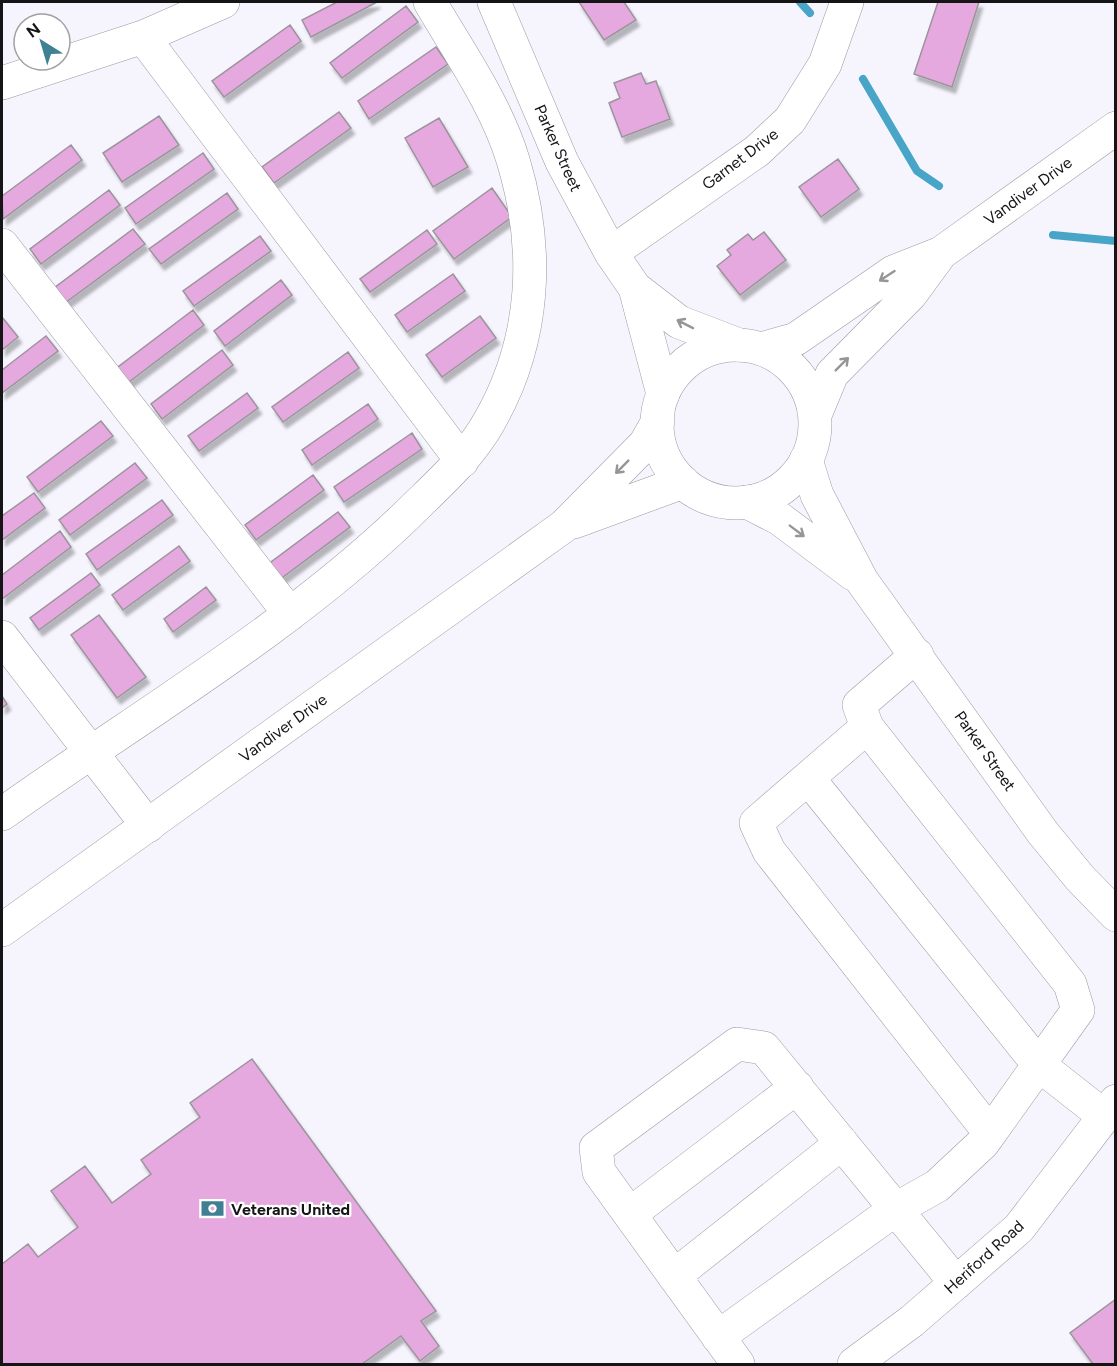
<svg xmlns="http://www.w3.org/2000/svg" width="1117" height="1366" font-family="Figtree,sans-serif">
	<defs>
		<filter id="shadow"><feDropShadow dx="3.5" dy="6" stdDeviation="1.5" flood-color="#0004"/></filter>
	</defs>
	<rect width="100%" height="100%" fill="#f6f5fe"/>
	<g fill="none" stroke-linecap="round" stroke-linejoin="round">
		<path stroke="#49a5c7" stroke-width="8" d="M800 2 810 13
			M863 79 917 171 939 186
			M1053 235 1116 241"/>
	</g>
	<path fill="#e5a9e0" stroke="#9c949b" stroke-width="1.5" filter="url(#shadow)" d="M337 2H377L311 37 302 20Z
		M579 2H624L636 20 604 40Z
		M938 2H979L952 87 914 74Z
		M406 6 418 22 342 78 330 63Z
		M290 25 301 41 224 97 212 81Z
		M436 47 448 64 369 119 358 101Z
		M641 73 646 84 656 81 670 119 622 137 609 103 620 98 614 83Z
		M339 112 351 128 274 183 262 167Z
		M159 116 179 145 122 182 103 153Z
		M439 118 468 167 433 187 405 138Z
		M71 145 82 160 3 219 2 196Z
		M203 153 214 169 136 224 125 208Z
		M838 159 859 189 821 217 799 187Z
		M492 188 512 217 454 259 433 231Z
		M109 190 120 205 41 264 30 249Z
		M227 193 238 209 161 264 149 249Z
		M133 229 145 244 65 303 54 288Z
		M427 230 437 244 370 292 360 279Z
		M764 232 786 260 740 295 717 266 731 255 727 250 748 234 753 240Z
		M260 236 271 251 194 306 183 291Z
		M453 274 465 291 407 332 395 315Z
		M281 280 292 295 225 346 214 331Z
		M193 310 204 325 125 385 114 370Z
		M480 316 496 338 442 377 426 355Z
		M2 317 18 337 2 350Z
		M46 336 58 351 2 393V370Z
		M222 350 233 365 162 419 151 404Z
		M348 352 359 368 283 422 272 407Z
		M247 393 258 408 199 451 188 436Z
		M368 404 378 419 312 465 302 450Z
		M101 421 113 436 38 492 27 477Z
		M412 433 422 449 344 502 334 487Z
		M135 463 147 478 70 535 59 520Z
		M313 475 324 490 256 540 245 525Z
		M34 493 45 508 2 540V516Z
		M162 500 173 515 97 570 86 554Z
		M338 512 350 527 275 583 263 568Z
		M60 531 71 547 2 599V575Z
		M179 546 190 561 123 610 112 595Z
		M91 573 100 585 39 630 30 618Z
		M206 587 216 600 173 632 164 619Z
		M99 615 146 677 117 698 71 635Z
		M2 696 7 704 2 708Z
		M252 1059 436 1311 421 1321 439 1346 420 1361 401 1336 362 1364H2V1264L28 1244 38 1257 78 1227 51 1191 85 1166 112 1203 151 1174 141 1160 200 1117 190 1103Z
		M1116 1299V1364H1093L1070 1333Z"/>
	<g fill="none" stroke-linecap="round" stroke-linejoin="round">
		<defs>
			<path id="minor" d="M494 2 562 162 611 253 635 288 663 394
				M143 37 462 461
				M2 83 143 37 223 2
				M2 245 290 614
				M611 253 757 151 790 120 825 64 847 2
				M635 288 679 322 739 345
				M806 460 817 495 862 581 1043 833 1080 878 1116 915
				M747 502 780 519 853 574
				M2 637 148 826
				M867 727 756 823 769 851 990 1133
				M808 778 1039 1065 1104 1116
				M2 814C138 717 286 631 407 515 437 485 468 459 489 422 536 340 540 249 513 160 496 104 459 52 430 2
				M630 1214 797 1087
				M674 1276 842 1143
				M718 1337 896 1209 937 1186 983 1143 1078 1010 1070 984 867 727 859 705 917 655
				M738 1364 599 1172 596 1148 737 1044 764 1048 956 1283
				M854 1364 912 1321 1019 1228 1116 1101"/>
			<path id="major" d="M657 424a79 79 0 1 1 158 0a79 79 0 1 1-158 0Z
				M761 349 796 339 893 272 941 253 1116 128
				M815 415 832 374 911 294 941 253
				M574 522 683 482
				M2 930 564 526 645 444 658 421"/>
		</defs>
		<use href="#minor" stroke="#9a9aa3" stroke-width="34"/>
		<use href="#major" stroke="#9a9aa3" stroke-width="34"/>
		<use href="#minor" stroke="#fff" stroke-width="33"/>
		<use href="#major" stroke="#fff" stroke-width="33"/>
	</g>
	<defs><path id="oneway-shaft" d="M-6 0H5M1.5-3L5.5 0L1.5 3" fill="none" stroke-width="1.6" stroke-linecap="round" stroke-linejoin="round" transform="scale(1.5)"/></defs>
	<g stroke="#969697">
		<use href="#oneway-shaft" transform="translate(887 276) rotate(147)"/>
		<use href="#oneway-shaft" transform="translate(685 324) rotate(-153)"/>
		<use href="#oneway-shaft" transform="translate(842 364) rotate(-45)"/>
		<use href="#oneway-shaft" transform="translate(622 467) rotate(135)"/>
		<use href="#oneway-shaft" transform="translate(797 531) rotate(37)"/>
	</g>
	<defs>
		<symbol id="bank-bare" viewBox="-9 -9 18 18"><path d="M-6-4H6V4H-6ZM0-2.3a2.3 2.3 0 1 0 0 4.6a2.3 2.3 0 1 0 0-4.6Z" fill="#3f8093" stroke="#fff" stroke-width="2.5" paint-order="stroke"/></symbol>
	</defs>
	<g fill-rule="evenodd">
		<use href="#bank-bare" x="196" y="1192" width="33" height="33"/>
	</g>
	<g text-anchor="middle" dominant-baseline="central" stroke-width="4.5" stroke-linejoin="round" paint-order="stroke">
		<g font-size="16" fill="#151518" stroke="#fff">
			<text transform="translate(558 148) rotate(66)">Parker Street</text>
			<text transform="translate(740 159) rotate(-37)">Garnet Drive</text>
			<text transform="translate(1028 191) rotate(-36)">Vandiver Drive</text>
			<text transform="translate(283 728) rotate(-36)">Vandiver Drive</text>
			<text transform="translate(985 751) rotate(55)">Parker Street</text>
			<text transform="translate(984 1257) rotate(-42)">Heriford Road</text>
		</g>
		<g font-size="16" font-weight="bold" fill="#151518" stroke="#fff" text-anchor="start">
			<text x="231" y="1209">Veterans United</text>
		</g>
	</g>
	<rect width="1117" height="1366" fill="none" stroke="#151518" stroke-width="6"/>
	<g transform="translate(42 42) rotate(323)"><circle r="28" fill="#ffffff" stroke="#a1a1a3" stroke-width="1.5"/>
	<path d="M0-4.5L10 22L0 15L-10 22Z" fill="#3f8093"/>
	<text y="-9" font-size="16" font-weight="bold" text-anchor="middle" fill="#151518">N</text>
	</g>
</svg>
